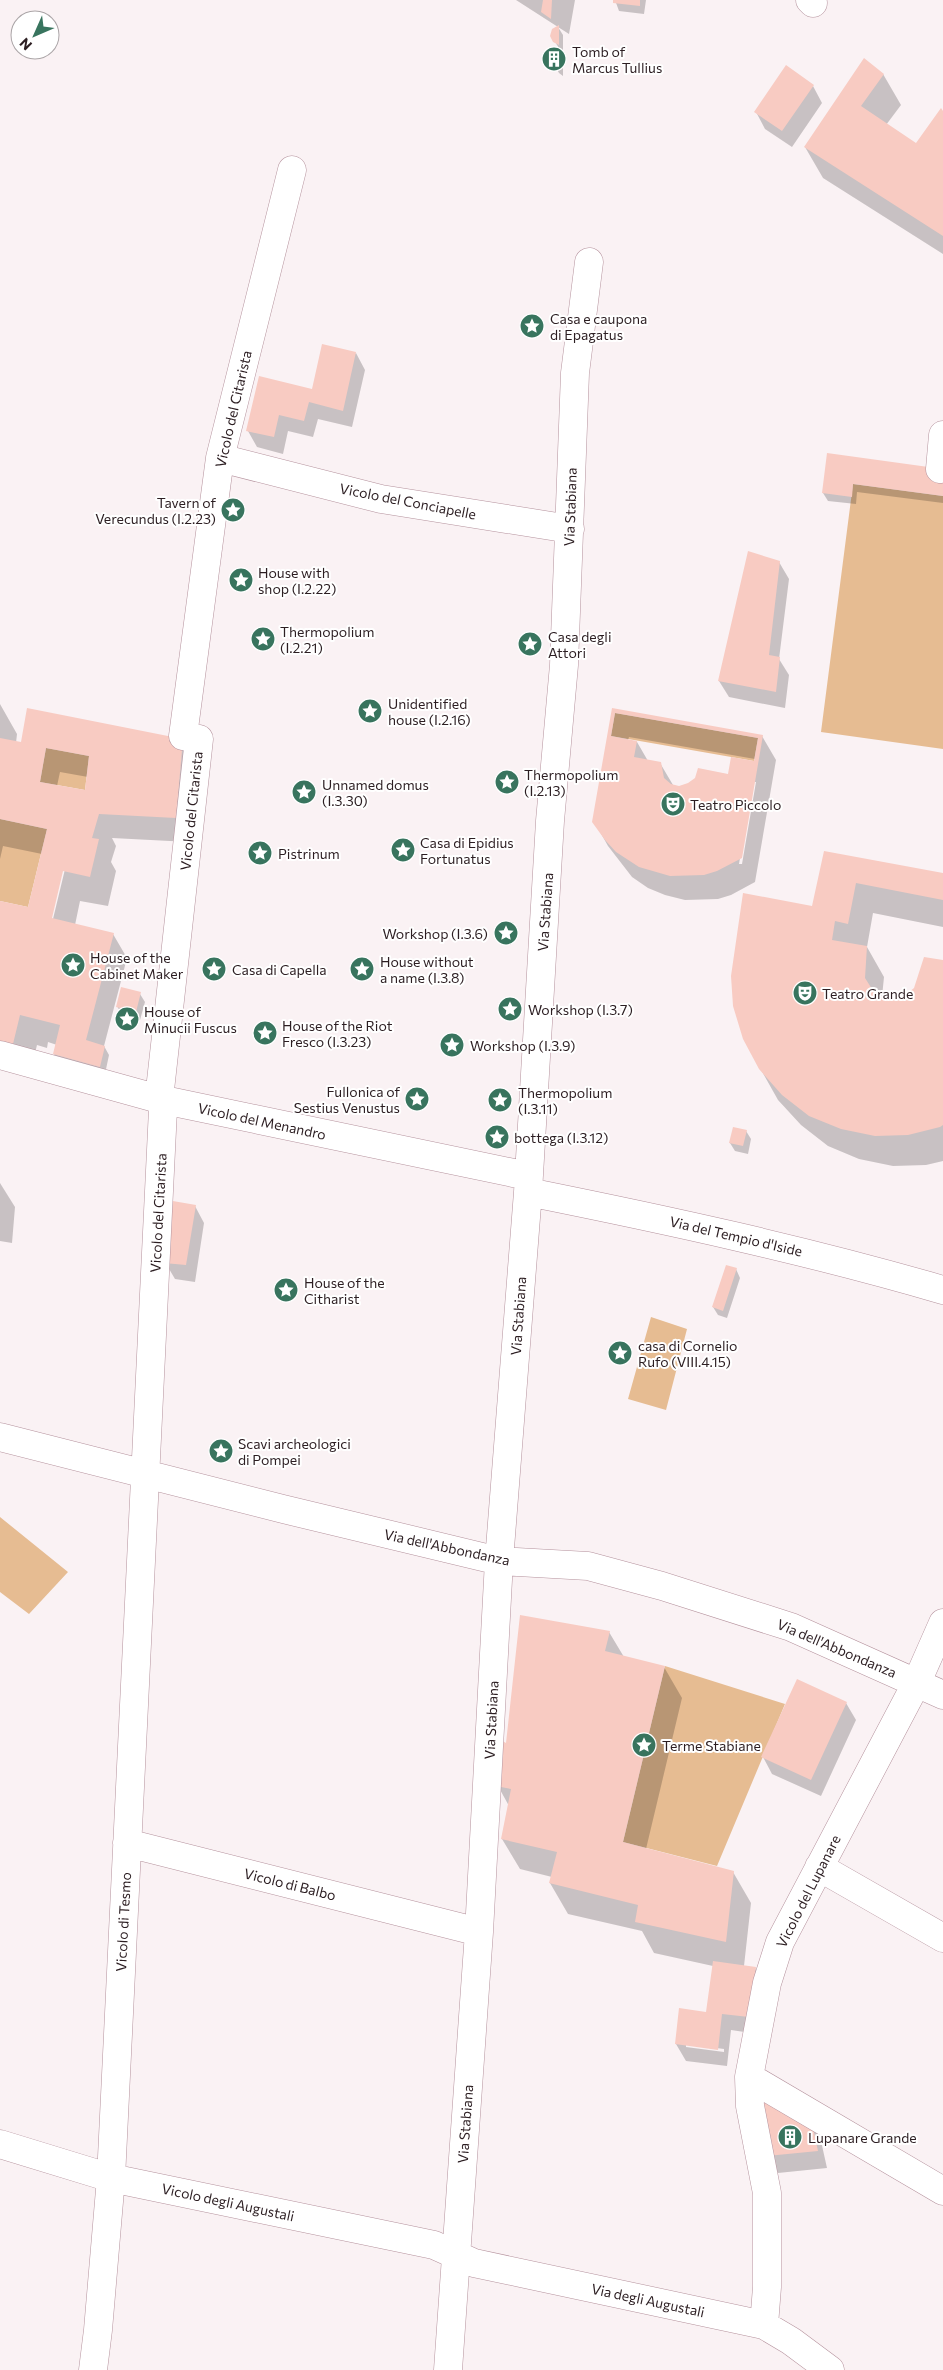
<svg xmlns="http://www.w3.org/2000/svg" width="943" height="2370" font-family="Commissioner,sans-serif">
	<rect width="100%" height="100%" fill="#faf2f4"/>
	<path fill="#e6bc92" d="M853 484 943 496V749L821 732Z
		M615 713 758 738 754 761 611 736Z
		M46 748 89 756 85 790 40 782Z
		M0 819 47 829 28 907 0 901Z
		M651 1317 687 1329 666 1410 628 1399Z
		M0 1517 68 1572 29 1614 0 1592Z
		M665 1666 785 1704 717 1866 623 1842Z"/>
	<path fill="#0003" fill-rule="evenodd" d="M516 0H575L569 34 558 27 563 35V52L560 50 563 56V76L559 73 550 57 559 48 551 36 558 27Z
		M615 0H646L644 14 619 11Z
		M883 74 901 105 886 125 916 145 943 112V254L823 178 805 147Z
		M813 86 822 103 792 147 765 129 756 112Z
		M356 353 365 370 352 427 318 419 313 437 288 431 283 454 257 447 248 431 313 390Z
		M828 455 943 470V503L857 492 856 504 828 501 823 493Z
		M779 562 789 579 779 659 789 675 785 708 729 697 719 681Z
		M0 704 17 734 16 743 182 740 196 765 189 842 112 838 116 846 111 862 116 871 108 906 80 901 75 925 113 934 127 958 104 1046 109 1055 105 1074 68 1078 54 1054 57 1045 48 1042 47 1048 37 1045 30 1074 0 1066V902L29 908 42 854 3 846 0 859ZM60 772 88 777 86 792 57 786ZM63 864 66 865 53 919H51Z
		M613 710 762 736 776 760 755 882 731 895 718 899 685 900 665 895 648 888 632 877 608 846 594 821ZM629 737 755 759V763L729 775 679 787 673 785 660 763 648 761 637 742 628 740ZM753 782H756L742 864H739Z
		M825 852 943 874V927L873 913 867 947 884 977 882 997 898 999 910 993 943 962V1161L926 1165 893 1166 859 1159 828 1146 801 1125 778 1100 760 1068 732 976 744 895 813 908Z
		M140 994 145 1002 140 1020 122 1015 117 1006Z
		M746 1131 751 1139 748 1154 735 1151 730 1143Z
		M0 1183 15 1207 12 1243 0 1241Z
		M195 1206 204 1223 195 1282 175 1279 165 1262Z
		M736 1269 740 1278 727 1318 718 1315 713 1307Z
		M609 1632 624 1657 664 1667 682 1698 646 1849 733 1872 751 1903 744 1966 755 1968 764 1985 758 2034 731 2030 727 2066 686 2061 676 2044 707 2014 713 1966 654 1953 642 1931 568 1914 550 1883 552 1877 520 1869 502 1839 509 1806 498 1786 507 1745ZM686 2044 724 2049V2052L686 2047Z
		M846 1703 856 1720 821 1796 772 1774 763 1757Z
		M811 2124 821 2141 827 2168 778 2173 768 2156Z"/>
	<path fill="#f8cbc2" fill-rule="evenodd" d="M543 0H552L551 19 541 12Z
		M613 0H640V6L613 3Z
		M559 25V45L553 42 550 36 552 29Z
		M559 47V69L552 65 549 57 552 51Z
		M864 58 884 74 861 106 916 143 941 108 943 111V236L804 147Z
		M786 65 814 85 782 131 754 112Z
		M322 344 356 352 343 411 309 402 304 421 279 415 274 437 246 431 259 376 312 389Z
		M827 453 943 469V496L853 484 852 497 822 493Z
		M748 551 780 561 769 655 780 657 776 692 718 681Z
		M27 708 183 739 176 818 99 814 92 838 99 839 90 877 63 871 52 918 114 933 86 1040 105 1046 100 1067 53 1054 60 1025 20 1015 13 1044 0 1041V901L28 907 47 829 0 819V738L21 742ZM46 748 89 756 85 790 40 782Z
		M612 708 763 735 742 858 717 871 704 875 670 876 639 867 616 852 605 840 592 822ZM615 713 758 738 754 761 731 757 728 774 698 768 695 778 688 783 679 786 671 784 664 778 661 762 634 757 637 741 611 736Z
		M824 851 943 873V900L856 883 848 924 835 921 832 940 867 946 865 978 872 989 883 997 891 998 904 996 914 988 924 957 943 960V1125L940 1127 908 1135 875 1136 841 1129 809 1116 782 1095 759 1069 743 1039 733 1006 731 976 743 893 812 906Z
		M121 987 141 992 136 1012 116 1007Z
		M733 1127 747 1130 743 1146 729 1143Z
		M167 1200 196 1205 186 1265 164 1263Z
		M726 1265 737 1268 723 1311 712 1307Z
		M520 1615 610 1631 605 1651 665 1666 623 1842 734 1871 726 1942 635 1922 638 1905 549 1883 557 1852 501 1839 511 1789 496 1786 501 1740 506 1743Z
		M797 1679 847 1702 811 1780 761 1757Z
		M713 1961 756 1967 749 2017 722 2014 718 2050 675 2044 679 2008 706 2012Z
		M757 2094 812 2123 818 2151 767 2156Z"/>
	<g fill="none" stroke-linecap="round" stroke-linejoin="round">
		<defs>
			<path id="minor" d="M810 0 813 3
				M220 458 381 499 570 529
				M940 469 943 435
				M0 1055 159 1099 528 1176
				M528 1192C667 1220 806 1250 943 1290
				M0 1437 283 1509 499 1561 588 1566 662 1586 791 1627 943 1695
				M127 1843 479 1932
				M819 1867 943 1938
				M749 2077 943 2191
				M0 2144 111 2178 434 2245 474 2263 764 2325 791 2341 830 2370
				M764 2325 767 2287V2193L750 2106 749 2077 767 1983 780 1942 917 1682 943 1623
				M93 2370 98 2330 111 2178 163 1109 159 1099 199 739 183 736 220 458 292 170
				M448 2370 479 1932 499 1561 528 1192 550 821 564 665 575 373 589 262"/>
		</defs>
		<use href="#minor" stroke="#b5929d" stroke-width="29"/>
		<use href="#minor" stroke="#fff" stroke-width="28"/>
	</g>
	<defs>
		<symbol id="building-disc" viewBox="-11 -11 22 22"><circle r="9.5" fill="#38745e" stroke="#fff"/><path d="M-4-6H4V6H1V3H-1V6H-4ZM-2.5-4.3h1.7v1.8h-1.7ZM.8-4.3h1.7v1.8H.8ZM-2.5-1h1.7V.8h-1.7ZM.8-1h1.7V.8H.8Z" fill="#fff"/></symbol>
		<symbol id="sight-disc" viewBox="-11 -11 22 22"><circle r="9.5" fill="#38745e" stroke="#fff"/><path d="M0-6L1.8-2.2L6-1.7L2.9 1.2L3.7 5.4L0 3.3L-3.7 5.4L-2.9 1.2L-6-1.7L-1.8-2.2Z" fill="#fff"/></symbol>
		<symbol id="theatre-disc" viewBox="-11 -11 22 22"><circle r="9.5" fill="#38745e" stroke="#fff"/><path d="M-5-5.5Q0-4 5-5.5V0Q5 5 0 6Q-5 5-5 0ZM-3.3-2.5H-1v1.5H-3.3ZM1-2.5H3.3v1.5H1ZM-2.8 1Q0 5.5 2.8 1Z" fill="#fff"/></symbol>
	</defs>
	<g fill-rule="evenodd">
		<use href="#building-disc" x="540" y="45" width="28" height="28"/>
		<use href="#sight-disc" x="518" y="312" width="28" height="28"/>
		<use href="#sight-disc" x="219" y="496" width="28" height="28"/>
		<use href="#sight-disc" x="227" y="566" width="28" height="28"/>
		<use href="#sight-disc" x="249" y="625" width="28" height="28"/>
		<use href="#sight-disc" x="516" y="630" width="28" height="28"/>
		<use href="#sight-disc" x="356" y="697" width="28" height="28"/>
		<use href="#sight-disc" x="493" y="768" width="28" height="28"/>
		<use href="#sight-disc" x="290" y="778" width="28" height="28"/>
		<use href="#theatre-disc" x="659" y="790" width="28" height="28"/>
		<use href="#sight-disc" x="389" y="836" width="28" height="28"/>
		<use href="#sight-disc" x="246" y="839" width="28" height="28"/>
		<use href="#sight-disc" x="492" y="919" width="28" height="28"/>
		<use href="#sight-disc" x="59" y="951" width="28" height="28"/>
		<use href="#sight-disc" x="200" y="955" width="28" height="28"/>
		<use href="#sight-disc" x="348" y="955" width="28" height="28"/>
		<use href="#theatre-disc" x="791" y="979" width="28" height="28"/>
		<use href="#sight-disc" x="496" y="995" width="28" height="28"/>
		<use href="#sight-disc" x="113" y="1005" width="28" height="28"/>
		<use href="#sight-disc" x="251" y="1019" width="28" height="28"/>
		<use href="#sight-disc" x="438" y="1031" width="28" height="28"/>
		<use href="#sight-disc" x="403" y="1085" width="28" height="28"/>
		<use href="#sight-disc" x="486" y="1086" width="28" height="28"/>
		<use href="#sight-disc" x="483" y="1123" width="28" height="28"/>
		<use href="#sight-disc" x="272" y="1276" width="28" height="28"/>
		<use href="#sight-disc" x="606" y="1339" width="28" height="28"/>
		<use href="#sight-disc" x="207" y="1437" width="28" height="28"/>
		<use href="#sight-disc" x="630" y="1731" width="28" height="28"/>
		<use href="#building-disc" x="776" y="2123" width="28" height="28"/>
	</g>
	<g text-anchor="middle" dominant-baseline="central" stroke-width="4" stroke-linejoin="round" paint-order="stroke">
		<g font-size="14" fill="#2c1e22" stroke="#fff" text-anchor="start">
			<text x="572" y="51">Tomb of<tspan x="572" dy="16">Marcus Tullius</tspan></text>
			<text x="550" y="318">Casa e caupona<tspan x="550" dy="16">di Epagatus</tspan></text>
			<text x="216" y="502" text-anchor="end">Tavern of<tspan x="216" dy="16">Verecundus (I.2.23)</tspan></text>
			<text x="258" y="572">House with<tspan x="258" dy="16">shop (I.2.22)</tspan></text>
			<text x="280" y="631">Thermopolium<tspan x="280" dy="16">(I.2.21)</tspan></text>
			<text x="548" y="636">Casa degli<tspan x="548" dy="16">Attori</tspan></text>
			<text x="388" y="703">Unidentified<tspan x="388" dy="16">house (I.2.16)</tspan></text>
			<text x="524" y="774">Thermopolium<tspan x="524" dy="16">(I.2.13)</tspan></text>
			<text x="322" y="784">Unnamed domus<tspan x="322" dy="16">(I.3.30)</tspan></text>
			<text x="690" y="804">Teatro Piccolo</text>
			<text x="420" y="842">Casa di Epidius<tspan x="420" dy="16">Fortunatus</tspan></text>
			<text x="278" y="853">Pistrinum</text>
			<text x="488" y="933" text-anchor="end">Workshop (I.3.6)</text>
			<text x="90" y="957">House of the<tspan x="90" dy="16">Cabinet Maker</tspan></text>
			<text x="380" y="961">House without<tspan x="380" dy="16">a name (I.3.8)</tspan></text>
			<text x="232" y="969">Casa di Capella</text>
			<text x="822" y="993">Teatro Grande</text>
			<text x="528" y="1009">Workshop (I.3.7)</text>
			<text x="144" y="1011">House of<tspan x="144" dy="16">Minucii Fuscus</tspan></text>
			<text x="282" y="1025">House of the Riot<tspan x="282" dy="16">Fresco (I.3.23)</tspan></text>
			<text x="470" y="1045">Workshop (I.3.9)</text>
			<text x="400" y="1091" text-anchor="end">Fullonica of<tspan x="400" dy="16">Sestius Venustus</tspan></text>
			<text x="518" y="1092">Thermopolium<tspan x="518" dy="16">(I.3.11)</tspan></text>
			<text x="514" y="1137">bottega (I.3.12)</text>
			<text x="304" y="1282">House of the<tspan x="304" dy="16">Citharist</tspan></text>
			<text x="638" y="1345">casa di Cornelio<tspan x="638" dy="16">Rufo (VIII.4.15)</tspan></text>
			<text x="238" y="1443">Scavi archeologici<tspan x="238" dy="16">di Pompei</tspan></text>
			<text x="662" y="1745">Terme Stabiane</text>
			<text x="808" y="2137">Lupanare Grande</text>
		</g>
		<g font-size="14" fill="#2c1e22" stroke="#fff">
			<text transform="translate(233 409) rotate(-77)">Vicolo del Citarista</text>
			<text transform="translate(408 501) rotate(11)">Vicolo del Conciapelle</text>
			<text transform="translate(570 507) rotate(-88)">Via Stabiana</text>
			<text transform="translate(191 811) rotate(-84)">Vicolo del Citarista</text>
			<text transform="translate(545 912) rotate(-86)">Via Stabiana</text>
			<text transform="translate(262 1121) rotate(12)">Vicolo del Menandro</text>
			<text transform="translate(158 1213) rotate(-87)">Vicolo del Citarista</text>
			<text transform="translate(736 1236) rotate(13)">Via del Tempio d'Iside</text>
			<text transform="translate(518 1316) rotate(-86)">Via Stabiana</text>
			<text transform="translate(447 1547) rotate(12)">Via dell'Abbondanza</text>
			<text transform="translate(837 1648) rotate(23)">Via dell'Abbondanza</text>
			<text transform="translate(491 1720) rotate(-87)">Via Stabiana</text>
			<text transform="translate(290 1884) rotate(14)">Vicolo di Balbo</text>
			<text transform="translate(808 1891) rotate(-63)">Vicolo del Lupanare</text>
			<text transform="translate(123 1922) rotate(-87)">Vicolo di Tesmo</text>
			<text transform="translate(465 2124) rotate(-86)">Via Stabiana</text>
			<text transform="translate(228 2202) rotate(12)">Vicolo degli Augustali</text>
			<text transform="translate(648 2300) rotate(12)">Via degli Augustali</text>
		</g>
	</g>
	<g transform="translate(35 35) rotate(225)"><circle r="24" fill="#ffffff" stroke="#aba5a7"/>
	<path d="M0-4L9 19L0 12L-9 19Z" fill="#38745e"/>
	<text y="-8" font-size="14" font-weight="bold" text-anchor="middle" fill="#2c1e22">N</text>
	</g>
</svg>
